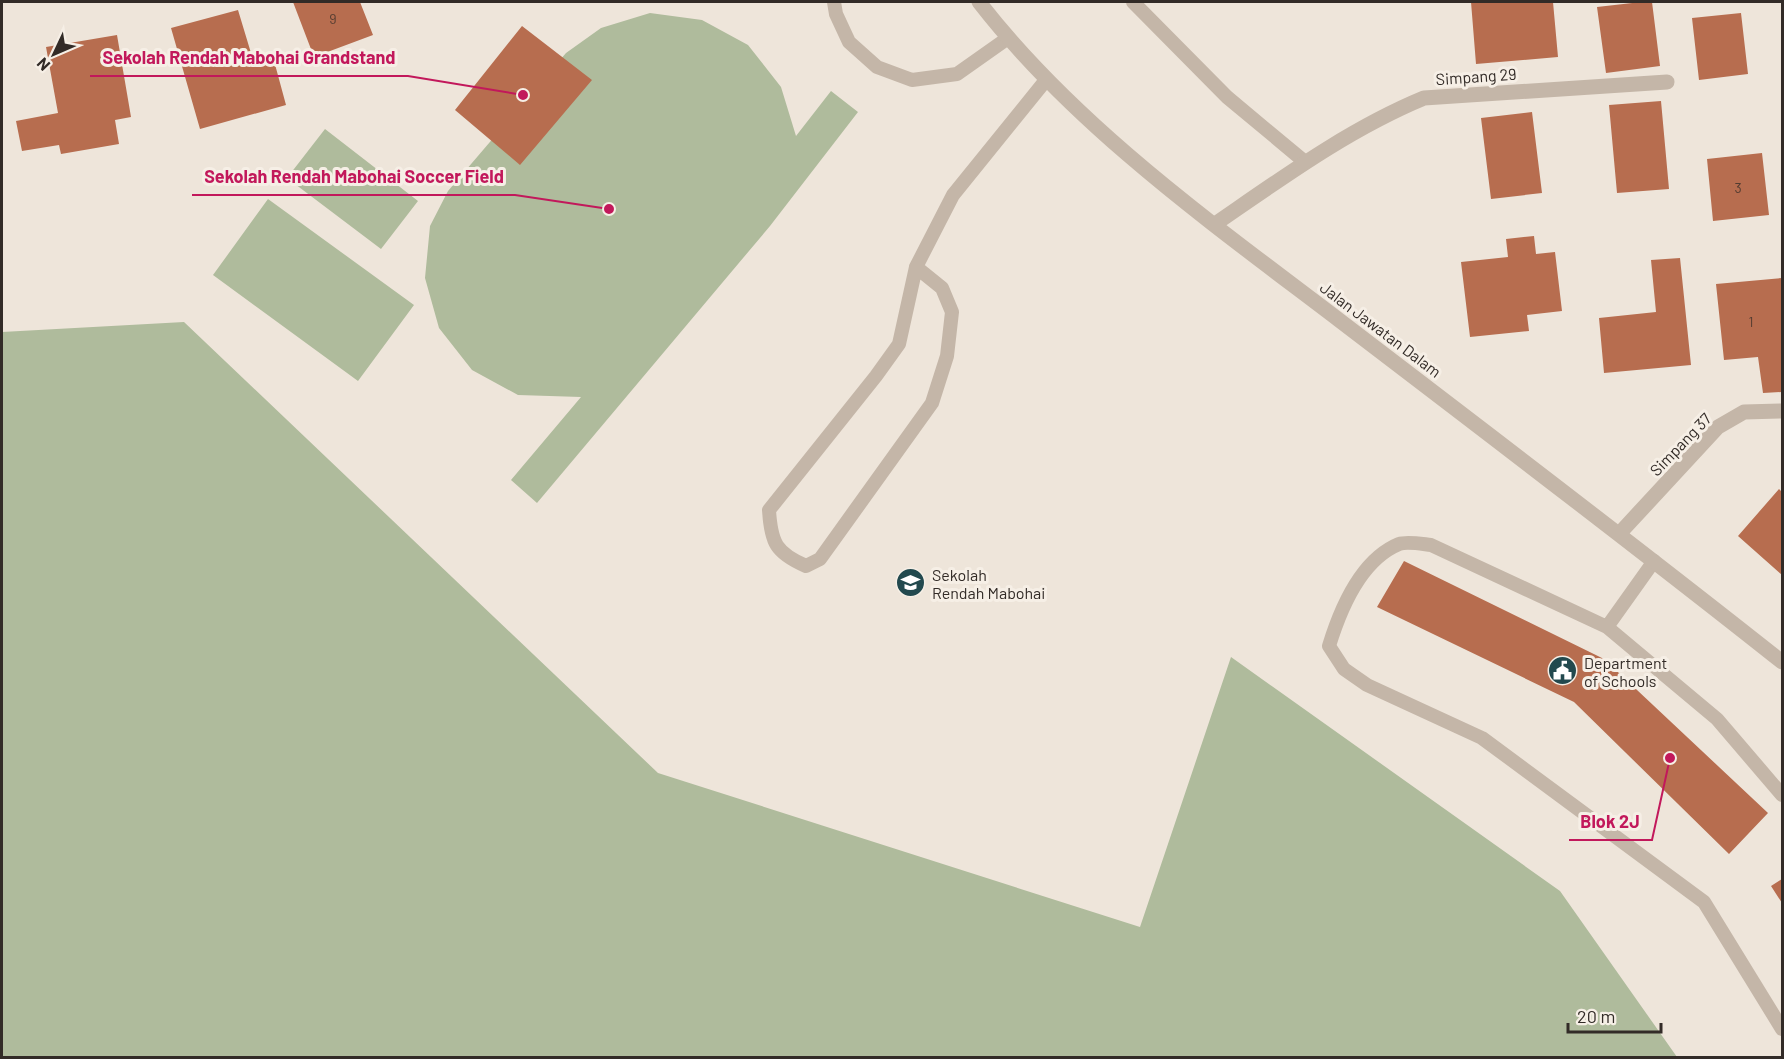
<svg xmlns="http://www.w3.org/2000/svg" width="1784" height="1059" font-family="Barlow,sans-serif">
	<rect width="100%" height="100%" fill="#eee5da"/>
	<path fill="#afbb9c" d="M650 13 702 20 748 45 781 87 796 136 831 91 858 112 770 226 537 503 511 480 581 397 518 395 472 370 439 328 425 278 430 226 448 191 566 53 601 28Z
		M325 129 418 201 381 249 287 178Z
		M268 199 414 305 358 381 213 275Z
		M184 322 658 773 1140 927 1231 657 1560 891 1677 1057H2V332Z"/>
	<path fill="#b76d4f" d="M293 2H360L373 35 314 57Z
		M1471 2H1553L1558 57 1476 64Z
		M1641 2H1652L1660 66 1606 73 1597 7Z
		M238 10 254 63 273 57 286 105 200 129 171 28Z
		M1741 13 1748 74 1699 80 1692 18Z
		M522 26 592 80 520 165 455 110Z
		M117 35 131 117 115 120 119 144 61 154 59 145 22 151 16 121 58 113 46 47Z
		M1661 101 1669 189 1617 193 1609 105Z
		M1532 112 1542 193 1491 199 1481 118Z
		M1762 153 1769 215 1713 221 1707 159Z
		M1534 236 1536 254 1555 252 1562 311 1527 315 1529 331 1470 337 1461 262 1508 257 1506 239Z
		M1680 258 1691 365 1604 373 1599 318 1656 312 1651 260Z
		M1782 278V392L1763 393 1758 357 1724 360 1716 284Z
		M1779 489 1782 492V575L1738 536Z
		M1404 561 1604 659 1768 813 1729 854 1574 702 1377 607Z
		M1782 879V903L1771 886Z"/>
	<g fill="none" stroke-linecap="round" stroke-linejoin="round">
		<path stroke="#c4b6a8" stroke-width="14" d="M834 2 836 14 849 42 877 67 912 80 957 74 1008 38
			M1133 2 1227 97 1305 162
			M916 267 942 288 952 312 947 356 932 403 820 559 806 566C776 553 771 543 769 510L876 376 899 344 916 267 953 195 1046 80
			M1607 627 1654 561
			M1782 795 1717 719 1607 627 1431 545C1422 544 1407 541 1399 544 1360 560 1340 610 1329 646L1344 669 1367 685 1482 738 1704 902 1782 1029"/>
		<path stroke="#c4b6a8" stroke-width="15" d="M979 2C1076 127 1213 224 1339 320 1487 433 1636 546 1782 662
			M1215 224C1282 178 1349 129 1424 98L1667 82
			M1619 534 1718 427 1744 412 1782 411"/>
	</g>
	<defs>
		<symbol id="school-disc" viewBox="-11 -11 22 22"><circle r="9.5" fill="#22494e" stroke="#f6efe6"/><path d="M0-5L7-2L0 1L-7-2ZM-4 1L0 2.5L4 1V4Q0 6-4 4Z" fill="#fff"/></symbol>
		<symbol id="civic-disc" viewBox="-11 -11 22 22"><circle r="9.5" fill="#22494e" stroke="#f6efe6"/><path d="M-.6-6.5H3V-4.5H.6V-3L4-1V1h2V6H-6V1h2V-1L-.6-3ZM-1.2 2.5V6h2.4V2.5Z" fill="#fff"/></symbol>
	</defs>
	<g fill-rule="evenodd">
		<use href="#school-disc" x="894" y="566" width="33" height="33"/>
		<use href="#civic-disc" x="1546" y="654" width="33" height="33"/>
	</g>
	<g text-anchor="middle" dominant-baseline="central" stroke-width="6" stroke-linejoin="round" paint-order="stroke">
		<g font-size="14" fill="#533c31">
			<text x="333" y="18">9</text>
			<text x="1738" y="187">3</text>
			<text x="1751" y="321">1</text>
		</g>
		<g font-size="16" fill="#322b27" stroke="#f6efe6">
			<text transform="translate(1476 76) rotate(-4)">Simpang 29</text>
			<text transform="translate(1381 329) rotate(37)">Jalan Jawatan Dalam</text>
			<text transform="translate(1680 444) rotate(-46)">Simpang 37</text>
		</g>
		<g font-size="16" fill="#322b27" stroke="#f6efe6" text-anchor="start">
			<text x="932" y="574">Sekolah<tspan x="932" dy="18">Rendah Mabohai</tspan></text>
			<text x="1584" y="662">Department<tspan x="1584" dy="18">of Schools</tspan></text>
		</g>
	</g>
	<path fill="none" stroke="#c2185b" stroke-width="2" d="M523 95L408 76H90M609 209L515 195H192M1670 758L1652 840H1569"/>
	<g fill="#c2185b" stroke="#f6efe6" stroke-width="2">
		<circle cx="523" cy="95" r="6"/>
		<circle cx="609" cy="209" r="6"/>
		<circle cx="1670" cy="758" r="6"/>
	</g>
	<g font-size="18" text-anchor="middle" font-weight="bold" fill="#c2185b" stroke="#f6efe6" stroke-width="6" stroke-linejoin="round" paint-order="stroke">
		<text x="249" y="64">Sekolah Rendah Mabohai Grandstand</text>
		<text x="354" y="183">Sekolah Rendah Mabohai Soccer Field</text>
		<text x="1610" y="828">Blok 2J</text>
	</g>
	<rect width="1784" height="1059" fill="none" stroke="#322b27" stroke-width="6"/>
	<g transform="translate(54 54) rotate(226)" stroke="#f6efe6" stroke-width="4.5" paint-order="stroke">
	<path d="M0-4.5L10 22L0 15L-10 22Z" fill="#322b27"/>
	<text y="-9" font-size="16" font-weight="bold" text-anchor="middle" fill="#322b27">N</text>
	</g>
	<path d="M1568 1023v9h93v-9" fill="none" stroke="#322b27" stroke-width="3"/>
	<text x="1577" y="1023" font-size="18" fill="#322b27" stroke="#f6efe6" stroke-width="4.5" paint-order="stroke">20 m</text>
</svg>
